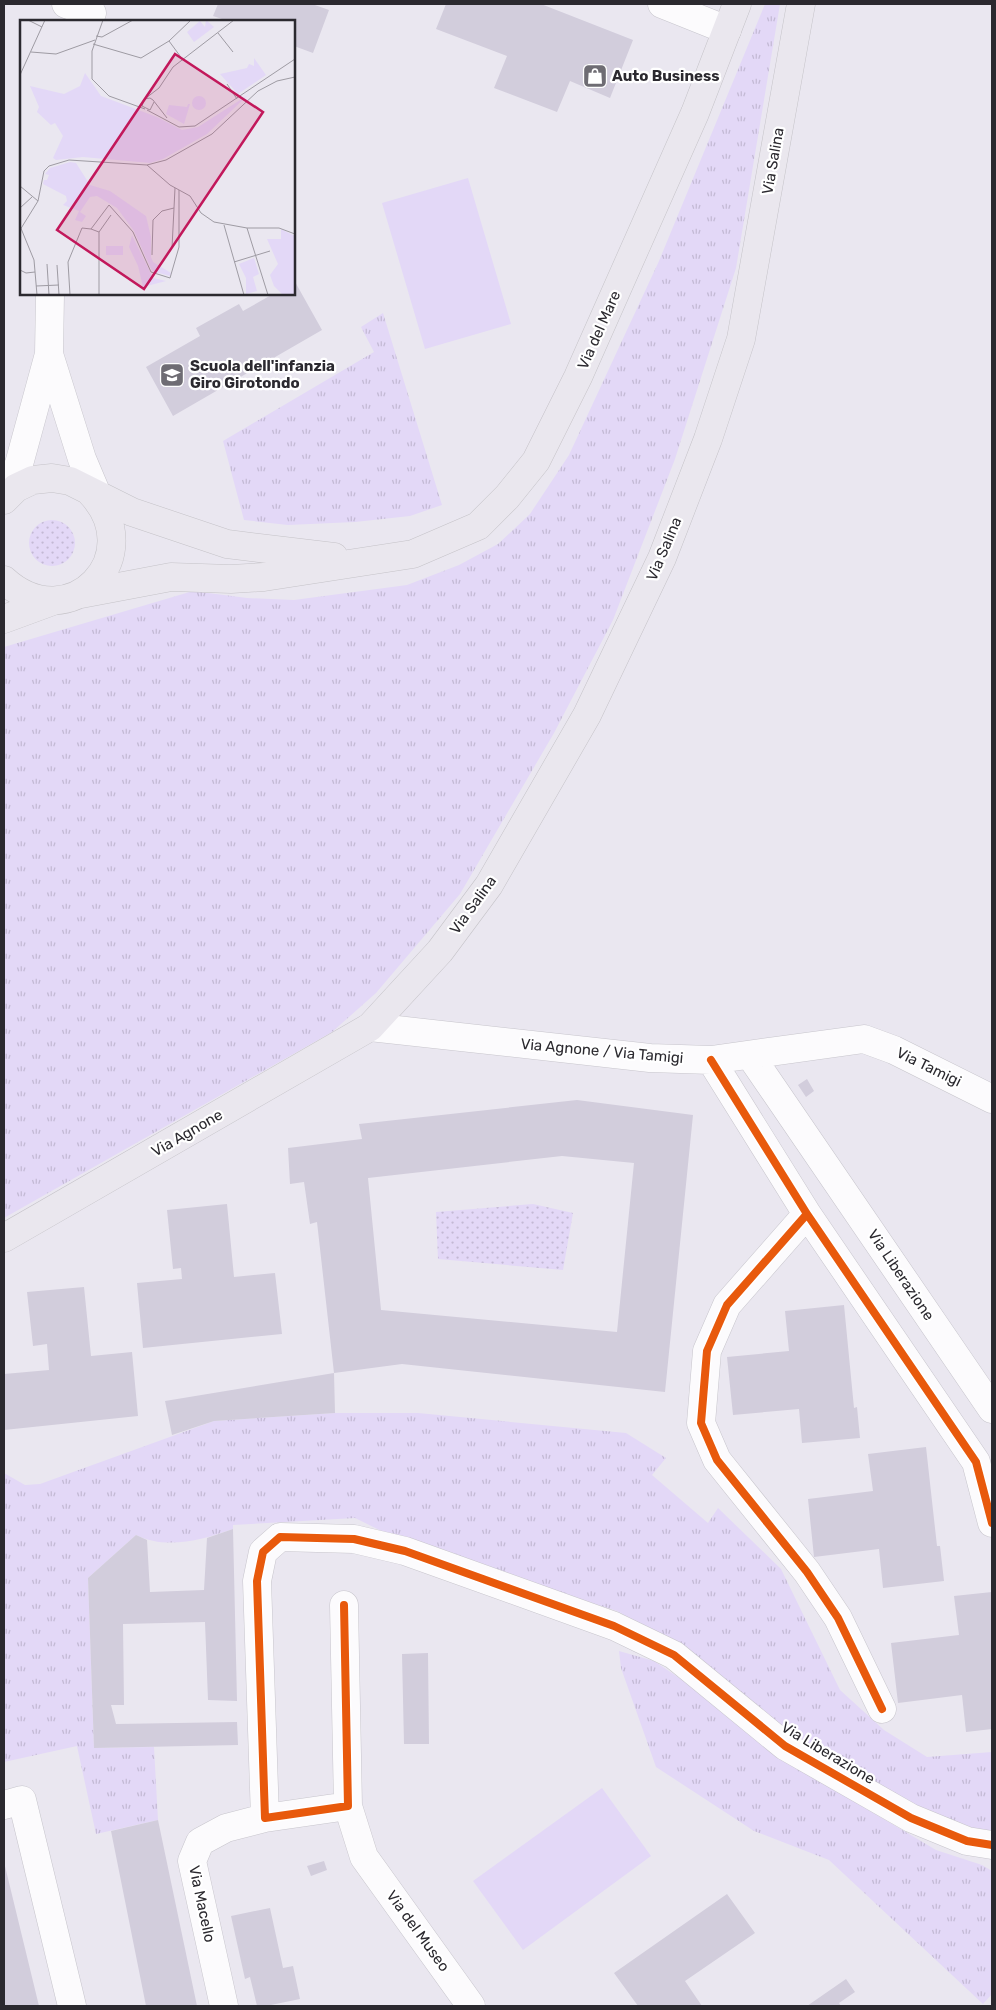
<svg xmlns="http://www.w3.org/2000/svg" width="996" height="2010" font-family="Rubik,sans-serif">
	<defs>
		<pattern id="grass-tufts" width="24" height="20" patternUnits="userSpaceOnUse" patternTransform="scale(1.25)"><rect width="24" height="20" fill="#e3d8f7"/><path d="M3 7l-1-3M5 7V3M7 7l1-3M15 17l-1-3M17 17v-4M19 17l1-3" fill="none" stroke="#c3b9d4"/></pattern>
		<pattern id="garden-dots" width="8" height="8" patternUnits="userSpaceOnUse" patternTransform="scale(1.25)"><rect width="8" height="8" fill="#e3d8f7"/><path d="M2 2h.1M6 6h.1" fill="none" stroke="#c3b9d4" stroke-width="1.8" stroke-linecap="round"/></pattern>
	</defs>
	<rect width="100%" height="100%" fill="#eae7f0"/>
	<path fill="url(#grass-tufts)" d="M765 4H780L736 268 675 459 613 620 554 733 460 894 376 993 332 1032 4 1218V647L193 591 247 598 294 600 407 585 459 565 498 544 530 514 569 455 659 261Z
		M383 313 442 505 410 516 355 522 288 525 244 520 223 441 374 352 361 327Z
		M335 1413H418L626 1433 666 1458 652 1475 708 1523 718 1508 781 1569 840 1690 884 1730 927 1757 992 1752V1831L965 1828 909 1807 805 1748 673 1642 617 1611 406 1543 355 1518 233 1525V1529C202 1540 166 1550 136 1535L88 1578 94 1748 154 1747 158 1820 96 1834 77 1746 4 1762V1473L25 1485 40 1484 214 1421Z
		M619 1651 654 1661 694 1688 801 1770 936 1850 982 1865 992 1871V1994L983 2004 829 1860 754 1831 656 1767 621 1668Z"/>
	<path fill="#e3d8f7" d="M468 178 511 324 425 349 382 203Z
		M602 1788 651 1856 523 1950 473 1881Z"/>
	<path fill="url(#garden-dots)" d="M29 543a23 23 0 1 1 46 0a23 23 0 1 1-46 0Z
		M533 1204 573 1213 563 1270 438 1259 436 1212Z"/>
	<path fill="#d2cddc" fill-rule="evenodd" d="M218 4H312L329 10 313 53 294 46V21H228L213 16Z
		M446 4H541L633 40 610 98 570 81 557 112 494 88 507 56 436 29Z
		M294 280 322 330 173 416 146 367 200 336 196 328 239 304 243 311 273 294H294Z
		M807 1079 814 1091 806 1097 798 1085Z
		M577 1100 693 1115 665 1392 402 1364 334 1373 317 1222 310 1224 304 1182 290 1184 288 1148 362 1139 359 1124ZM562 1156 634 1163 617 1332 381 1310 368 1178Z
		M227 1204 234 1277 275 1273 282 1334 143 1348 137 1283 182 1279 181 1268 173 1269 167 1210Z
		M84 1287 91 1356 132 1352 138 1416 4 1430V1374L49 1370 47 1344 33 1346 27 1292Z
		M844 1305 854 1408 857 1407 860 1438 802 1443 799 1409 733 1415 727 1357 789 1351 785 1311Z
		M334 1373 335 1413 214 1421 172 1435 165 1401Z
		M926 1447 937 1546H940L944 1581 883 1588 879 1549 814 1557 808 1499 873 1491 868 1454Z
		M233 1529 237 1701 208 1700 205 1622 123 1624 124 1705H111L116 1724 237 1722 238 1745 94 1748 88 1578 136 1535 147 1540 150 1592 204 1590 207 1538Z
		M992 1592V1729L966 1732 962 1695 898 1703 891 1643 959 1635 954 1596Z
		M428 1653 429 1744H404L402 1654Z
		M158 1820 197 2006H146L111 1831Z
		M324 1861 327 1870 311 1876 307 1866Z
		M4 1862 39 2006H4Z
		M727 1894 755 1933 685 1981 702 2006H638L614 1973Z
		M270 1908 283 1968 293 1966 300 1999 266 2006H257L250 1977 245 1979 231 1916Z
		M846 1979 855 1992 839 2003 841 2006H807Z"/>
	<g fill="none" stroke-linecap="round" stroke-linejoin="round">
		<defs>
			<path id="minor" d="M66 4 92 13
				M662 4 727 30
				M49 354 82 459 101 504
				M4 496 19 464 49 354 50 294
				M370 1027 650 1058 711 1060 864 1039 894 1050 992 1099
				M750 1055 992 1409
				M711 1060 807 1214 727 1305 707 1351 701 1423 717 1460 807 1572 838 1618 882 1709
				M807 1214 976 1462 992 1523
				M344 1605 348 1806 265 1818 257 1581 263 1552 280 1537 354 1539 405 1551 614 1626 674 1655 785 1746 911 1818 967 1841 992 1845
				M4 1805 22 1800 72 2006
				M348 1806 364 1857 471 2006
				M224 2006 192 1861 200 1842 226 1828 265 1818"/>
			<path id="major" d="M4 500 16 488 33 480 52 478 70 481 132 512 227 544 334 557
				M4 580C70 640 151 555 90 492
				M81 594 171 577 231 579 264 577 413 554 478 526 507 497 536 461 578 377 695 113 737 4
				M4 619 53 601
				M4 1238 370 1027 440 951 489 885 587 715 662 558 708 439 741 339 801 4"/>
		</defs>
		<use href="#minor" stroke="#c7c5cc" stroke-width="29"/>
		<use href="#major" stroke="#c5c3c8" stroke-width="29"/>
		<use href="#minor" stroke="#fcfbfd" stroke-width="28"/>
		<use href="#major" stroke="#eae7ee" stroke-width="28"/>
		<defs>
			<path id="cycleway" d="M711 1060 807 1214 727 1305 707 1351 701 1423 717 1460 807 1572 838 1618 882 1709
				M807 1214 976 1462 992 1523
				M344 1605 348 1806 265 1818 257 1581 263 1552 280 1537 354 1539 405 1551 614 1626 674 1655 785 1746 911 1818 967 1841 992 1845"/>
		</defs>
		<use href="#cycleway" stroke="#fff" stroke-width="11"/>
		<use href="#cycleway" stroke="#e8590c" stroke-width="8"/>
	</g>
	<defs>
		<symbol id="shop-square" viewBox="-11 -11 22 22"><rect x="-9" y="-9" width="18" height="18" rx="4" fill="#6e6c73" stroke="#fff"/><path d="M-5-2.5h2.3a2.7 3.5 0 0 1 5.4 0H5L5.5 6h-11ZM-1.5-2.5h3a1.5 2.3 0 0 0-3 0Z" fill="#fff"/></symbol>
		<symbol id="school-square" viewBox="-11 -11 22 22"><rect x="-9" y="-9" width="18" height="18" rx="4" fill="#6e6c73" stroke="#fff"/><path d="M0-5L7-2L0 1L-7-2ZM-4 1L0 2.5L4 1V4Q0 6-4 4Z" fill="#fff"/></symbol>
	</defs>
	<g fill-rule="evenodd">
		<use href="#shop-square" x="581" y="62" width="28" height="28"/>
		<use href="#school-square" x="158" y="361" width="28" height="28"/>
	</g>
	<g text-anchor="middle" dominant-baseline="central" stroke-width="4.5" stroke-linejoin="round" paint-order="stroke">
		<g font-size="15" font-weight="bold" fill="#2b292f" stroke="#fff" text-anchor="start">
			<text x="612" y="76">Auto Business</text>
			<text x="190" y="366">Scuola dell'infanzia<tspan x="190" dy="17">Giro Girotondo</tspan></text>
		</g>
		<g font-size="15" fill="#2b292f" stroke="#fff">
			<text transform="translate(773 161) rotate(-80)">Via Salina</text>
			<text transform="translate(599 330) rotate(-66)">Via del Mare</text>
			<text transform="translate(664 549) rotate(-67)">Via Salina</text>
			<text transform="translate(473 905) rotate(-54)">Via Salina</text>
			<text transform="translate(602 1051) rotate(5)">Via Agnone / Via Tamigi</text>
			<text transform="translate(929 1067) rotate(26)">Via Tamigi</text>
			<text transform="translate(187 1133) rotate(-30)">Via Agnone</text>
			<text transform="translate(901 1275) rotate(56)">Via Liberazione</text>
			<text transform="translate(828 1753) rotate(31)">Via Liberazione</text>
			<text transform="translate(202 1904) rotate(78)">Via Macello</text>
			<text transform="translate(418 1931) rotate(54)">Via del Museo</text>
		</g>
	</g>
	<g transform="translate(20 20)">
		<rect width="275" height="275" fill="#eae7f0"/>
		<path d="M234 38 246 55 218 74 200 54 227 48 229 44 234 46ZM65 53 81 76 137 97 162 110 178 107 228 75 187 114 143 139 130 143 63 137 36 140 33 138 43 116 35 103 31 105 17 92 19 87 10 66 44 74 60 66ZM168 84H170L164 104 146 94 149 85 167 87ZM50 142 56 143 70 165 90 171 126 196 131 217V237L133 242 151 253 150 256 132 251 114 211 97 188 77 176 70 177 60 192 66 196 62 202 55 200 59 191 43 185 47 181 46 176 23 164 24 160H27L29 155 25 154 30 148ZM261 209 275 216V275H263L254 266 250 255 258 244 247 219H261ZM112 215 133 258 146 261 123 267 118 246 109 227ZM234 238 239 254 233 257 237 271 226 274V258L219 244Z" fill="#e3d8f7"/>
		<path d="M186 0 194 7 174 22 167 12 180 1 185 7ZM172 83a7 7 0 1 1 14 0a7 7 0 1 1-14 0ZM86 226H103V235H86Z" fill="#e3d8f7"/>
		<path fill="none" stroke="#9e9ba3" stroke-width="1" d="M8 0 22 7M83 0 72 31V59L89 76 125 89M198 13 213 32M76 16 82 17 113 0M149 21 163 40M73 24 121 38 149 21 171 0M11 32 36 34 75 20M0 55 25 0M207 64 217 79M126 78 139 68 153 47 214 0M134 82 130 90 122 86 124 79 130 78 133 80 147 98M127 90 159 107 175 106 275 39M127 145 150 165 170 176 181 193 194 202 227 208H259L275 214M0 166 18 181M0 188 12 177M91 195 79 212 71 209 89 185 113 212 131 252 150 258 159 227V170M204 205 224 275M0 206 14 240 17 275M227 208 248 275M0 210 18 181 24 151 29 146 49 140 127 145 146 140 192 114 238 71 257 61 275 57M152 228 154 188M132 235 133 200 142 191 154 188 155 168M214 242 250 231M27 244 29 275M37 245 39 275M0 250 6 253 15 252M16 266 39 265M50 275 48 242 62 208 71 209M79 275V212"/>
		<path fill="#c2185b" fill-opacity="0.15" stroke="#c2185b" stroke-width="2.5" d="M155 34 243 92 124 269 37 210Z"/>
		<rect width="275" height="275" fill="none" stroke="#2b292f" stroke-width="2.5"/>
	</g>
	<rect width="996" height="2010" fill="none" stroke="#2b292f" stroke-width="10"/>
</svg>
